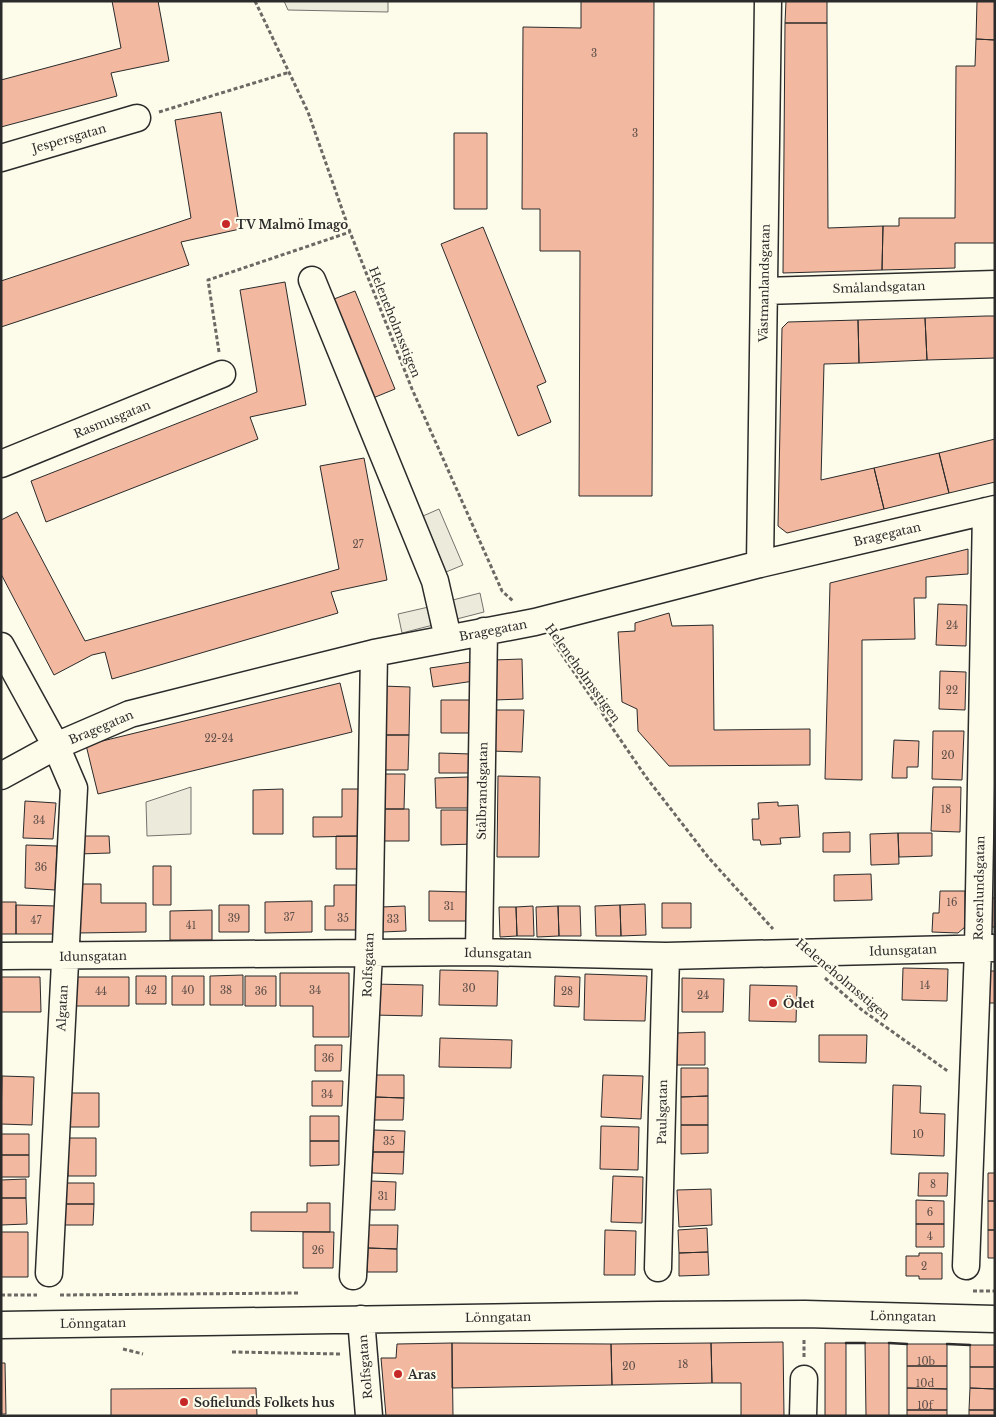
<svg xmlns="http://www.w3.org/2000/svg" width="996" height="1417" font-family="'Libre Baskerville',serif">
	<rect width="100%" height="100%" fill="#fdfbea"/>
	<path fill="#eceadb" stroke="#74746e" d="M284 1H388V12L288 10Z
		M439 509 463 565 446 572 423 516Z
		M480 593 484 612 449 621 445 602Z
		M433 606 437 624 402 633 398 614Z
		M191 787V834L147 836 146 802Z"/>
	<path fill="#f2b8a0" stroke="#2b2b2b" d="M112 1H158L169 61 111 73 117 96 1 127V80L121 48Z
		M581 1H654L652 496H579L580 251H540V209H522L523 27 581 28Z
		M786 1H827V23H785Z
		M977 1H995V40L976 39Z
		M785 23H827L828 228 883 226 882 270 783 273Z
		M976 39 995 40V243H955V268L882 270 883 226H899V218H955L956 66H975Z
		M221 112 240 229 181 242 189 265 1 327V281L191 218 175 120Z
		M454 133H487V209H454Z
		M483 227 546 382 537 386 551 422 518 436 441 244Z
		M285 282 306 405 250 417 258 439 46 522 31 481 257 392 240 290Z
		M355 291 395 389 373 398 334 299Z
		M986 316H995V358L927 360 925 318Z
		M925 318 927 360 859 363 858 320Z
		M858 320 859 363 824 364 821 480 874 468 884 509 787 533 778 526 782 328 788 322Z
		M995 439V482L949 493 939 453Z
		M939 453 949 493 884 509 874 468Z
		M364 458 387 580 331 592 338 613 112 679 105 652 92 655 54 675 1 574V520L17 512 85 641 339 569 320 466Z
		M968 549V574L926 577V598H914L915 639 862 640V780L825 779 830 583Z
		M938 604 967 605 966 646 936 645Z
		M669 613 672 626 713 625 714 730 810 729V765L669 766 638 731 637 709 622 702 618 632 635 631V623Z
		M522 659 523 699 494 700 493 660Z
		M471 662 474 681 433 687 430 668Z
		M940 671 966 672 965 710 939 709Z
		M340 683 352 732 98 794 86 745Z
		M382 686 410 687 409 735H381Z
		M441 700H471V733H441Z
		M492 710H524L522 752 491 751Z
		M933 731H964L962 780 932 779Z
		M381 735H409L408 770H381Z
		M894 740 919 741 918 767H907V778H892Z
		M439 753 471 754V773H439Z
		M383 774H405L404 809H382Z
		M498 776 540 777 539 857H497Z
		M468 777V808H436L435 778Z
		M933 787H961L960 832 931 831Z
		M283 789V834H253V790Z
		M342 789H363V836L313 837V817H342Z
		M25 801 56 803 53 839 23 838Z
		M778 802V806L798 805 800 837 780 838 781 844 761 845 760 840H753L752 819H759L758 803Z
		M382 809H409V841H382Z
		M441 810H474V844L441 845Z
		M850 832V852H823V833Z
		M898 833 899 864 871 865 870 834Z
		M898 833H932V856L899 857Z
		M78 836H109L110 853 78 854Z
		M336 836H363V869H336Z
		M26 845 57 846 55 890 25 888Z
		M153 866H171V905H153Z
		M871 874 872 900 834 901V875Z
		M77 884H101V903H146V932L77 933Z
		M334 885H361V930H325V906H334Z
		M429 891 468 892V921H429Z
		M940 891H965V927L958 933 932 932 933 913H939Z
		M988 898H995V927H987Z
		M312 901V932L265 933V902Z
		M1 902H16V934H1Z
		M662 903H691V928H662Z
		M645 904 646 935 621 936 620 905Z
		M16 905 57 906 56 934H16Z
		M219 905H249V932H219Z
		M620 905 621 936H596L595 906Z
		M405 906 406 931 382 932 381 907Z
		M533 906 534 936H517L516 907Z
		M558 906 559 936 537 937 536 907Z
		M558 906H580L581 936H559Z
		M499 907H516L517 936 500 937Z
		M212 910V940H170V911Z
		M903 968 948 969 947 1001 902 1000Z
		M440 970 498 971 497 1006 439 1005Z
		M985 971H995V1003H985Z
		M280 973H349V1037H313V1006H280Z
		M585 974 647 976 645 1021 584 1020Z
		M243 975V1005H210V976Z
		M136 976H166V1004H136Z
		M172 976H204V1005H172Z
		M245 976H276V1006H245Z
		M555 976 580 977 579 1007 554 1006Z
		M1 977H40L41 1012H1Z
		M73 977H129V1006H72Z
		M682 978 724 979 723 1012H682Z
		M372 984 423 985 422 1016 371 1015Z
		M750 985 797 986 796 1022 749 1021Z
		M705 1032V1065H677V1033Z
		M819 1035H867L866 1063 819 1062Z
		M440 1038 512 1040 511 1068 439 1067Z
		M315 1045H342L341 1071H315Z
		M681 1068H708V1096L681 1097Z
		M375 1075H404V1098L375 1097Z
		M603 1075 643 1076 641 1119 601 1117Z
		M2 1076 34 1077 32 1125 1 1124Z
		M312 1081H343L342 1106H312Z
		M893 1085 921 1086 920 1113 945 1114 944 1156 891 1154Z
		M70 1093H99V1127H70Z
		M708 1096V1125H681V1097Z
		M375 1097 404 1098 403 1120H374Z
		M310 1116H339V1141H310Z
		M681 1125H708V1153L681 1154Z
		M601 1126 639 1127 638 1170 600 1169Z
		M374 1130 405 1131 404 1152H373Z
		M1 1134H29V1155H1Z
		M68 1138H96V1176H68Z
		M310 1141H339V1165L310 1166Z
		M373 1152H404L403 1174 372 1173Z
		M1 1155H29V1177H1Z
		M919 1173H948L947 1196H918Z
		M988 1173H995V1201H988Z
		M613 1176 643 1177 642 1223 611 1222Z
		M26 1179V1198H1V1180Z
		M371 1181 396 1182 395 1210H370Z
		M65 1183H94V1204H65Z
		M711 1189 712 1225 679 1227 677 1190Z
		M1 1198H26L27 1224 1 1225Z
		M916 1200 944 1201V1224H916Z
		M988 1201H995V1230H988Z
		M307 1203H330V1232L251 1231V1212H307Z
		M65 1204H94L93 1225H65Z
		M916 1224H944V1247H916Z
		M368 1225H398L397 1249 368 1248Z
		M707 1228 708 1252 679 1253 678 1230Z
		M605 1230 636 1231 635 1275H604Z
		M988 1230H995V1258H988Z
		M1 1232H28V1277H1Z
		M303 1232H334L333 1268H303Z
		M368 1248 397 1249V1272H367Z
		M708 1252 709 1275 679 1276V1253Z
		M919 1253H942V1279H919V1276H906V1256H919Z
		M783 1342 784 1416H741V1383H712L711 1343Z
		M452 1343 453 1416H386L381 1358H396L397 1344Z
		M452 1343 611 1344 612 1385 452 1388Z
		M711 1343 712 1383 612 1385 611 1344Z
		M825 1343H846V1416H825Z
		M865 1343H889V1416H866Z
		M907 1344H947V1366H907Z
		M970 1345H995V1367H970Z
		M1 1363H5L6 1414H1Z
		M907 1366H947V1389L907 1388Z
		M970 1367H995V1389L970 1388Z
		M256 1388 257 1416H111V1389Z
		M907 1388 947 1389V1410H907Z
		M970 1388 995 1389V1410H969Z
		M907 1410H947V1416H907Z
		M969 1410H995V1416H969Z"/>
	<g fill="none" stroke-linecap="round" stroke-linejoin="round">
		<defs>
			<path id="minor" d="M1 158 137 118
				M312 280 435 581 448 638
				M764 291 995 284
				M1 464 222 374
				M760 564 768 1
				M1 646 56 746 74 788 49 1273
				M1 776 56 746 130 714 374 653 535 622 760 564 995 509
				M479 952 484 631
				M1 956 479 952 666 956 995 948
				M966 1266 978 948 986 511
				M658 1268 666 956
				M353 1276 369 953 374 653
				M361 1319 369 1416
				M1 1325 659 1315 805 1314 995 1319
				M803 1416 804 1379"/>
		</defs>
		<use href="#minor" stroke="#2b2b2b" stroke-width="29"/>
		<path stroke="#6a6964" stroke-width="3" stroke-dasharray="4 2.5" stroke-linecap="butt" d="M255 1 308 112 350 232 412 389 502 591 513 601
			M159 112 290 72
			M219 352 208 280 350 232
			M554 643 646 777 708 857 773 929
			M825 978 862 1010 949 1072
			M973 1291H995
			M1 1295H37
			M60 1295 299 1293
			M123 1349 143 1354
			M232 1352 341 1354
			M804 1357V1338"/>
		<use href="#minor" stroke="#fdfbea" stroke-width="26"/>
		<path stroke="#2b2b2b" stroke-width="2.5" d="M846 1343H865
			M889 1343 907 1344
			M947 1344 970 1345"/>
	</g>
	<g fill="#c62828" stroke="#fdfbea" stroke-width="2">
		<circle cx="226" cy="224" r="5"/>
		<circle cx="773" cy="1003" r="5"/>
		<circle cx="398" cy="1374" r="5"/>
		<circle cx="184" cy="1402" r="5"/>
	</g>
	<g text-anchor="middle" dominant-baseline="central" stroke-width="4" stroke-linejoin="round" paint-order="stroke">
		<g font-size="10" fill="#5d4e48">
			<text x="594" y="53">3</text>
			<text x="635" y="133">3</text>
			<text x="358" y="544">27</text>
			<text x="952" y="625">24</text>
			<text x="952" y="690">22</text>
			<text x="219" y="738">22-24</text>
			<text x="948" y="755">20</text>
			<text x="946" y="809">18</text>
			<text x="39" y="820">34</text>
			<text x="41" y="867">36</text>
			<text x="952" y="902">16</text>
			<text x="449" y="906">31</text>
			<text x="289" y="917">37</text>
			<text x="234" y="918">39</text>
			<text x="343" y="918">35</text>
			<text x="393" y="919">33</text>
			<text x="36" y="920">47</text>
			<text x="191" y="925">41</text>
			<text x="925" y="985">14</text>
			<text x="469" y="988">30</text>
			<text x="151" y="990">42</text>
			<text x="188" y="990">40</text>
			<text x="226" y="990">38</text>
			<text x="315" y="990">34</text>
			<text x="101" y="991">44</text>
			<text x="261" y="991">36</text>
			<text x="567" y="991">28</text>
			<text x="703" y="995">24</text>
			<text x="328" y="1058">36</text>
			<text x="327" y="1094">34</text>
			<text x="918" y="1134">10</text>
			<text x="389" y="1141">35</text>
			<text x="933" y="1184">8</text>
			<text x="383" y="1196">31</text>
			<text x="930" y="1212">6</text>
			<text x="930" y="1236">4</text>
			<text x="318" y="1250">26</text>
			<text x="924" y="1266">2</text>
			<text x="926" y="1361">10b</text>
			<text x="683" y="1364">18</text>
			<text x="629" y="1366">20</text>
			<text x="925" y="1383">10d</text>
			<text x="925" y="1405">10f</text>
		</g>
		<g font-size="12" fill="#2b2b2b" stroke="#fdfbea">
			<text transform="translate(69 138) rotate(-16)">Jespersgatan</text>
			<text transform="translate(764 283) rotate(-89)">Västmanlandsgatan</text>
			<text transform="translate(879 287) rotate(-2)">Smålandsgatan</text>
			<text transform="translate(395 322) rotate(68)">Heleneholmsstigen</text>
			<text transform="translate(112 419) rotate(-22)">Rasmusgatan</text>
			<text transform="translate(887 534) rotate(-13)">Bragegatan</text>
			<text transform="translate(493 630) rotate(-11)">Bragegatan</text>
			<text transform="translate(583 673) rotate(54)">Heleneholmsstigen</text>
			<text transform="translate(101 727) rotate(-23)">Bragegatan</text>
			<text transform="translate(482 791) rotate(-89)">Stålbrandsgatan</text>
			<text transform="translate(979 888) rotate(-89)">Rosenlundsgatan</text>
			<text transform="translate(903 950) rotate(-2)">Idunsgatan</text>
			<text transform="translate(498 953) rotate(1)">Idunsgatan</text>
			<text transform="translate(93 956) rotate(-1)">Idunsgatan</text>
			<text transform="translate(368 965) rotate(-88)">Rolfsgatan</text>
			<text transform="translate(843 979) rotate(40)">Heleneholmsstigen</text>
			<text transform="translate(62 1008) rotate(-87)">Algatan</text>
			<text transform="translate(662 1112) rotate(-89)">Paulsgatan</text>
			<text transform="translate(903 1316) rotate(1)">Lönngatan</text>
			<text transform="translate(498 1317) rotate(-1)">Lönngatan</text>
			<text transform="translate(93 1323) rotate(-1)">Lönngatan</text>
			<text transform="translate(365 1367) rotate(-95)">Rolfsgatan</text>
		</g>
		<g font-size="12" font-weight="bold" fill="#2b2b2b" stroke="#fdfbea" text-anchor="start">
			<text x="236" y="224">TV Malmö Imago</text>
			<text x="783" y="1003">Ödet</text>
			<text x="408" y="1374">Aras</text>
			<text x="194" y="1402">Sofielunds Folkets hus</text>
		</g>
	</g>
	<rect width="996" height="1417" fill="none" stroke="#2b2b2b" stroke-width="5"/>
</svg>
